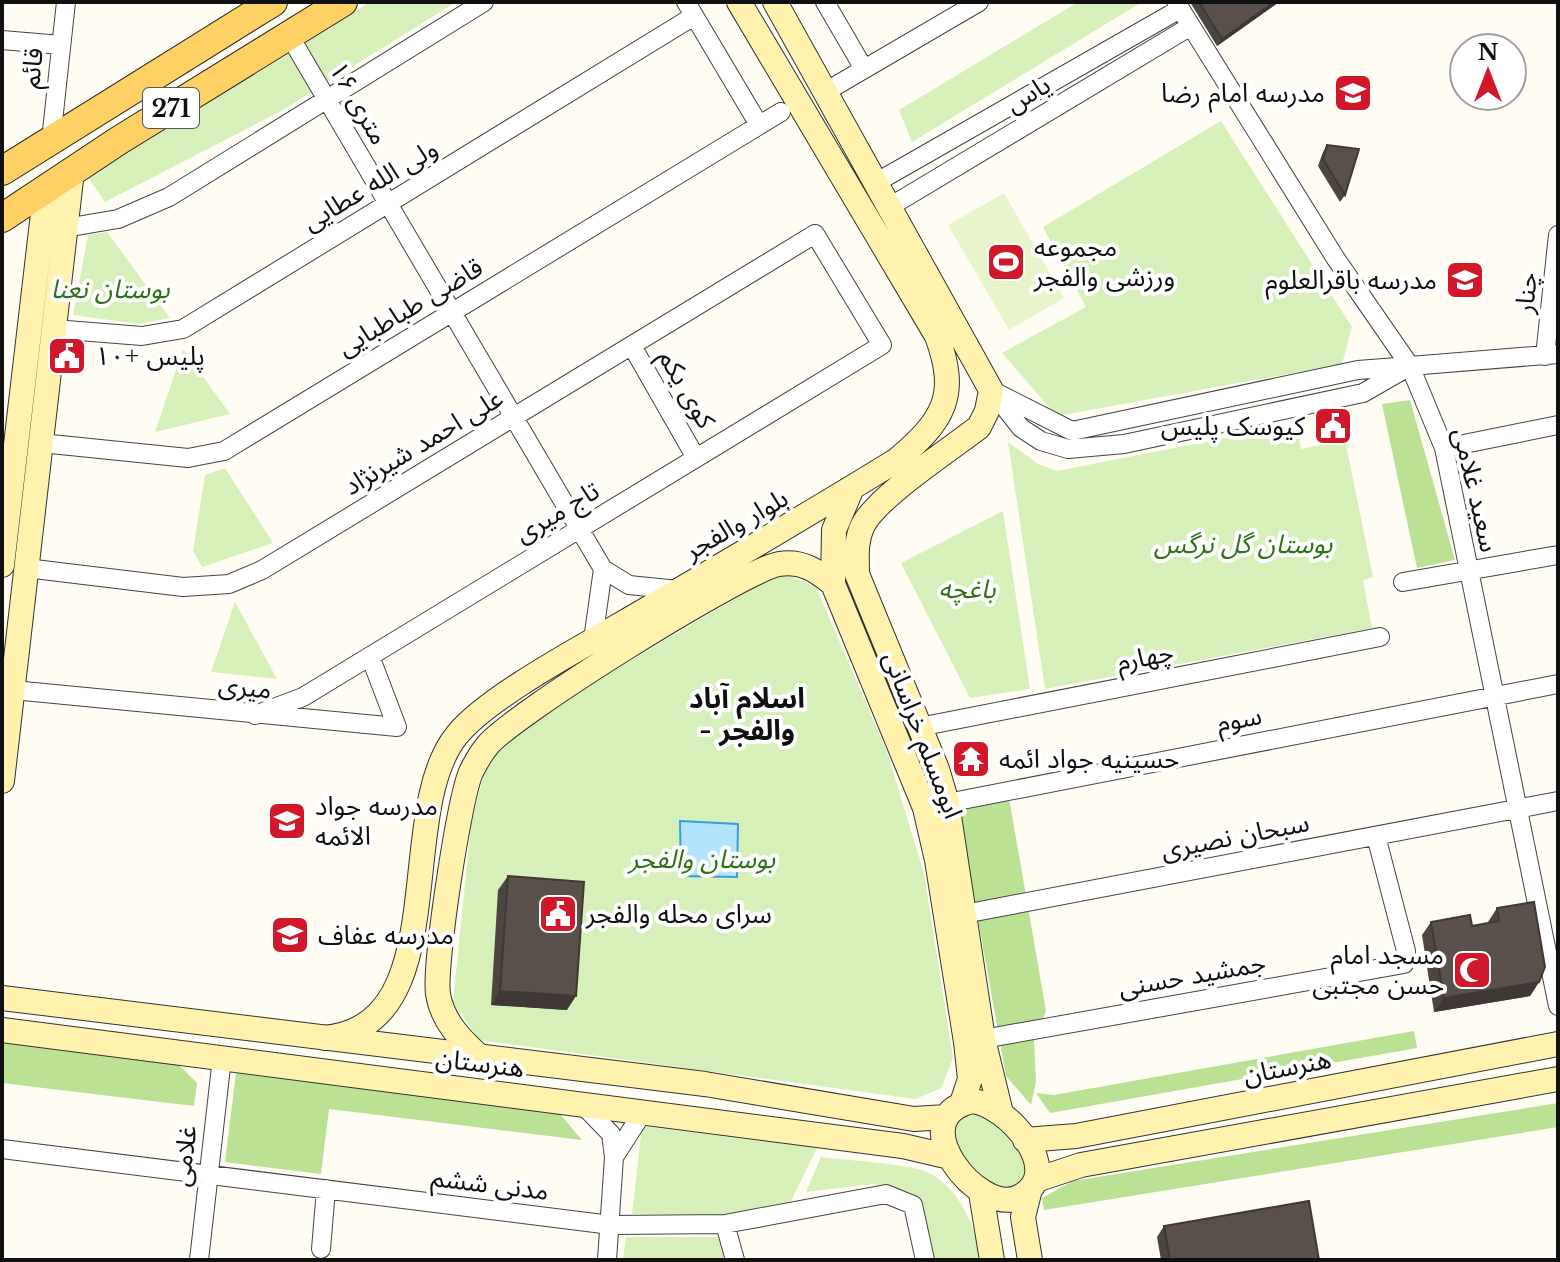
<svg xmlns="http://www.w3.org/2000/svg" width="1560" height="1262" font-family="'Libre Baskerville','Noto Sans Arabic',serif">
	<rect width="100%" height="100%" fill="#fffcf4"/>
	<path fill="#d7efb8" d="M370 2H456L281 111 105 202 88 177Z
		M1078 2H1142L912 142 899 110Z
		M1221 121 1352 327 1342 364 1057 416 1002 353 1086 307 1043 227Z
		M107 232 170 318 139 324 73 315 88 235Z
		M183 349 230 414 155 432Z
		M1296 424 1301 449 1345 440 1373 577 1363 580 1372 628 1045 689 1008 442 1038 464 1057 471Z
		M225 468 273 543 202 567 193 551 205 475Z
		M1003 511 1030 689 970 698 901 563Z
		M781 572 816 587 887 752 924 873 953 1058 941 1088 916 1099 479 1040 453 1002 471 825 488 757 534 717Z
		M235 602 277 679 211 672Z
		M989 1112 1028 1164 1024 1183 993 1192 956 1152 953 1122 960 1114Z
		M642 1126 817 1148 791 1201 725 1215 632 1214Z
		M821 1157C844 1160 910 1164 927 1172 960 1188 976 1227 981 1260H934L919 1198 873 1184 806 1192Z
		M626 1237H721L727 1260H623Z"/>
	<path fill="#bbe195" d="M1410 400 1455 560 1417 568 1382 404Z
		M1008 792 1046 1011 1034 1041 1036 1082 1031 1105 1006 1076 957 801Z
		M1414 1031 1417 1048 1050 1113 1036 1093 1054 1095Z
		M2 1042 177 1063 197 1083 194 1106 2 1083Z
		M236 1073 559 1113 582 1140 329 1109 321 1174 225 1162Z
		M1558 1103V1127L1044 1210 1042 1198 1073 1181Z"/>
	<path fill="#e8f5cb" d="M1004 193 1064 298 1009 330 948 225Z"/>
	<path fill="#b2e4fd" stroke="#31a0dc" stroke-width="2" d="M680 821 738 824 737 877 681 876Z"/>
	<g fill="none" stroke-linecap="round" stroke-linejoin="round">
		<defs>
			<path id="street" d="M686 2 759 125
				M825 2 864 69
				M1176 2 1336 259 1410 366 1444 448 1558 1006
				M289 35 603 569
				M2 40 61 45
				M825 92 979 2
				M51 140 66 2
				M877 182 1180 9
				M891 206 1191 26
				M65 228 118 219 169 197 484 2
				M54 329 142 336 183 329 694 16
				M632 346 696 458
				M1545 356 1558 235
				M1410 366 1363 393 1124 444 1068 449 1041 441 1021 428 991 390 1072 431 1358 370Z
				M1410 366 1558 354
				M41 443 188 458 224 451 781 112
				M1444 448 1558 425
				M26 568 183 587 229 584 262 570 815 234 882 345 303 697 255 715
				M1403 582 1558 555
				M593 640 603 569 629 585 678 590
				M13 690 397 727 370 656
				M919 727 1380 637
				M947 803 1558 684
				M964 914 1558 801
				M983 1039 1404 964 1406 951 1376 836
				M582 1104 611 1134 614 1157 607 1260
				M2 1149 611 1225 725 1224 886 1194 913 1205 925 1260
				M614 1157 643 1112
				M725 1224 735 1260
				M321 1249 326 1189
				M199 1260 222 1058"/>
			<path id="secondary" d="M775 2 991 390 987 411 979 427C951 449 878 496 863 525 855 541 857 557 857 574L937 769 947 803 983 1039 1001 1113
				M852 488 834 530 833 584 925 808 937 860 966 1042 970 1079 962 1103
				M2 565 46 188
				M2 781 72 171
				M2 998 705 1084 914 1119 946 1117
				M2 1030 903 1146 950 1157
				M324 1038C456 1026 393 813 457 735 485 700 571 653 611 630 707 574 803 518 897 460 944 420 959 396 937 336L739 2
				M481 1058C462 1041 442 1021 438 994 434 964 459 800 471 772 475 764 481 753 487 746 510 716 744 570 779 564 802 560 817 571 833 584
				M972 1101C1007 1104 1068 1173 1019 1197 979 1217 900 1118 972 1101Z
				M1025 1140 1076 1136 1558 1044
				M1036 1180 1081 1165 1558 1079
				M981 1193 992 1260
				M1030 1260 1023 1217 1030 1189"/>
			<path id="primary" d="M2 171 273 2
				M2 218 118 141 343 2"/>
		</defs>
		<use href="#street" stroke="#434343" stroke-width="20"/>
		<use href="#secondary" stroke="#323232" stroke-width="26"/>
		<use href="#primary" stroke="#212121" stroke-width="30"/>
		<use href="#street" stroke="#fff" stroke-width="18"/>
		<use href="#secondary" stroke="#fff2af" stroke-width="24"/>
		<use href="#primary" stroke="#ffd164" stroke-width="28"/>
	</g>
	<path fill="#4d4540" d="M1190 2H1279L1217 46Z
		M1327 145 1345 195 1340 202 1318 166 1323 152Z
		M508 876 567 1010 491 1005 498 890Z
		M1497 908 1539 982 1530 996 1434 1012 1422 935 1431 922 1472 926 1488 923V922Z
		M1164 1226 1319 1260H1161L1157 1237Z"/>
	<path fill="#3f3834" d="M1274 2H1279L1217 46 1222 39Z
		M1539 982 1530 996 1434 1012 1444 998Z
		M500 991 576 996 567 1010 491 1005Z"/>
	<path fill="#5a504b" stroke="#3f3834" stroke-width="2" d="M1199 2H1274L1222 39Z
		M1327 145 1359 149 1345 195 1323 159Z
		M508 876 584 882 576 996 500 991Z
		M1534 902 1545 967 1539 982 1444 998 1431 922 1470 915 1472 926 1499 921 1497 908Z
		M1309 1201 1319 1260H1170L1164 1226Z"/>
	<defs>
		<symbol id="school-square" viewBox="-11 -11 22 22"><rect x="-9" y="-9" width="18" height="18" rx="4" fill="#d1182a" stroke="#fff"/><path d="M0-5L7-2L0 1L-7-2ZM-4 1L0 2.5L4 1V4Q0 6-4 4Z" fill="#fff"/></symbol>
		<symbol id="stadium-square" viewBox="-11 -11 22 22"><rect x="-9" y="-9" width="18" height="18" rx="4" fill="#d1182a" stroke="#fff"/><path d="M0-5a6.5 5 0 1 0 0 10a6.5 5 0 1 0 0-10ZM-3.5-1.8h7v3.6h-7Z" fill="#fff"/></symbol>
		<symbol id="civic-square" viewBox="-11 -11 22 22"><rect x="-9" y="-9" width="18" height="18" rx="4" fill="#d1182a" stroke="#fff"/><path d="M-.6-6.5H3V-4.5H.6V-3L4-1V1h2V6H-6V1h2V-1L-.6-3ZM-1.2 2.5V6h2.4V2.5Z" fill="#fff"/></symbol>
		<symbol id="temple-square" viewBox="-11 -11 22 22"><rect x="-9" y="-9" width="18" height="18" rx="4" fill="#d1182a" stroke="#fff"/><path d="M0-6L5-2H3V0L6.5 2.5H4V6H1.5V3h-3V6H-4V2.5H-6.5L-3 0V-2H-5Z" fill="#fff"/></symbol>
		<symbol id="mosque-square" viewBox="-11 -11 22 22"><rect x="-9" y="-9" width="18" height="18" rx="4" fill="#d1182a" stroke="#fff"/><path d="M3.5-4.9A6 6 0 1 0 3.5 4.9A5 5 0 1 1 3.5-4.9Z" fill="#fff"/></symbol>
	</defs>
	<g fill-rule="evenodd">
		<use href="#school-square" x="1331" y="71" width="44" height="44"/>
		<use href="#stadium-square" x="984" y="240" width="44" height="44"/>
		<use href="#school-square" x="1443" y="258" width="44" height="44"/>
		<use href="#civic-square" x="45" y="334" width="44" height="44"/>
		<use href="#civic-square" x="1311" y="404" width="44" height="44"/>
		<use href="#temple-square" x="949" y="737" width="44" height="44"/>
		<use href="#school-square" x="265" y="799" width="44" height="44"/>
		<use href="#civic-square" x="536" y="892" width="44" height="44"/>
		<use href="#school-square" x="268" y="913" width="44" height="44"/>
		<use href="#mosque-square" x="1450" y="948" width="44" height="44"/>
	</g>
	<g text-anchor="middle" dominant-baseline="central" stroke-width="8" stroke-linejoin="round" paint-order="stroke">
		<rect fill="#fff" stroke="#585858" stroke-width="2" x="143" y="88" width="56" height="40" rx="6"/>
		<g font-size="24" font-weight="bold" fill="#101010">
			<text x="171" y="108">271</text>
		</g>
		<g font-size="26" fill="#101010" stroke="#fff">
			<text transform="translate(32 68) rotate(-84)">قائم</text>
			<text transform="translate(1028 94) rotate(-31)">یاس</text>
			<text transform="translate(359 103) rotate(60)">۱۶ متری</text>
			<text transform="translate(370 185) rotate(-31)">ولی الله عطایی</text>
			<text transform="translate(1526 293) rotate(-84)">چنار</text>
			<text transform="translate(410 307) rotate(-31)">قاضی طباطبایی</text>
			<text transform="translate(687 389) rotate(60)">کوی یکم</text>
			<text transform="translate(423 442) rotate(-31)">علی احمد شیرنژاد</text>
			<text transform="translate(1476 490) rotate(77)">سعید غلامی</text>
			<text transform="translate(557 512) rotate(-31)">تاج میری</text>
			<text transform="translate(736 524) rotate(-30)">بلوار والفجر</text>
			<text transform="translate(1145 657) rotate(-11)">چهارم</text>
			<text transform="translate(245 687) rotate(6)">میری</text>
			<text transform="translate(1239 719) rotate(-11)">سوم</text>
			<text transform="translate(923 735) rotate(69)">ابومسلم خراسانی</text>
			<text transform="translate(1235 836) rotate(-11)">سبحان نصیری</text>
			<text transform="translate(1192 975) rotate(-10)">جمشید حسنی</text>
			<text transform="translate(480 1063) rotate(7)">هنرستان</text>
			<text transform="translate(1287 1067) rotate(-11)">هنرستان</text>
			<text transform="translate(184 1156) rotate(-83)">غلامی</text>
			<text transform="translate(490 1184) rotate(7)">مدنی ششم</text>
		</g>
		<g font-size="26" fill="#101010" stroke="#fff" text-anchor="start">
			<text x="1325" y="93" text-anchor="end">مدرسه امام رضا</text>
			<text x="1034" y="247">مجموعه<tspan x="1034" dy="30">ورزشی والفجر</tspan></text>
			<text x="1437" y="280" text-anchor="end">مدرسه باقرالعلوم</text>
			<text x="95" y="356">پلیس +۱۰</text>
			<text x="1305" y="426" text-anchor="end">کیوسک پلیس</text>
			<text x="999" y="759">حسینیه جواد ائمه</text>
			<text x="315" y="806">مدرسه جواد<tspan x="315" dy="30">الائمه</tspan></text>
			<text x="586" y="914">سرای محله والفجر</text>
			<text x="318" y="935">مدرسه عفاف</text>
			<text x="1444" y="955" text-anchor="end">مسجد امام<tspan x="1444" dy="30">حسن مجتبی</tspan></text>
		</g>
		<g font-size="26" font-style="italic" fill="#2f7118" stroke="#fff">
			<text x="110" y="289">بوستان نعنا</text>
			<text x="1243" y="544">بوستان گل نرگس</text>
			<text x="967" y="589">باغچه</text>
			<text x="702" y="859">بوستان والفجر</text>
		</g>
		<g font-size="28" font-weight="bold" fill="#101010" stroke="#fff">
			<text x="747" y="698">اسلام آباد<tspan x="747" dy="32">- والفجر</tspan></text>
		</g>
	</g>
	<rect width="1560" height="1262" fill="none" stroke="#101010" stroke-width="8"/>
	<g transform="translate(1488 72)"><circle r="38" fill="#ffffff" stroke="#9f9f9f" stroke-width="2"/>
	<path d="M0-6L14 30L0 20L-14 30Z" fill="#d1182a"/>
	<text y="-12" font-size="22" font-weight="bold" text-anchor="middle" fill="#101010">N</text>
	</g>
</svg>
